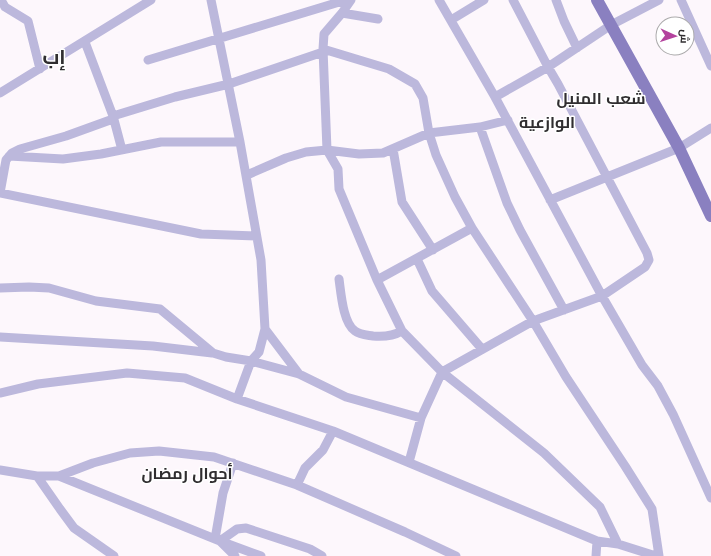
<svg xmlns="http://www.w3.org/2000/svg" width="711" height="556" font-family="Helvetica,Cairo,sans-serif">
	<rect width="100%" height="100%" fill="#fdf7fc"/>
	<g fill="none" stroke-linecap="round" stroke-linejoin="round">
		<path stroke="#bcb8dc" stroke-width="9" d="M1 0 5 7 28 21 40 69
			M211 0 240 142 261 260 265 329 259 352 251 361 237 399
			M351 0 342 13 324 34 323 49 327 150 338 169 339 189 377 280 402 331 442 372 544 453 600 507 618 544
			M439 0 495 97 602 296 642 365 658 386 673 414 711 498
			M556 0 564 21 577 48
			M681 0 711 66
			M342 13 378 19
			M451 20 484 0
			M85 42 113 116 122 150
			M323 49 389 69 415 84 423 98 429 133 436 155 455 197 472 228 533 321 566 377 625 466 652 509 659 556
			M148 60 346 0
			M0 93 151 0
			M495 97 548 67 611 25 659 0
			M113 116 175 97 229 84 323 52
			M480 127 507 203 520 230 564 310
			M393 149 402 202 433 250
			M9 156 63 159 101 154 161 142H240
			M247 175 286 158 306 152 327 150 359 154 383 153 429 133 480 127 508 120
			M0 193 201 234 256 236
			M0 193 6 160 12 153 20 149 66 136 113 119
			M550 200 679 148 711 128
			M417 259 432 291 482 349
			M339 279C341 293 343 323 355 331 360 335 367 335 373 336 384 337 393 336 402 331
			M377 280 472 228
			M0 288 29 287 49 288 96 301 160 309 213 353 226 357 251 361 299 374 346 397 421 418
			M265 329 299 374
			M0 337 153 346 212 353
			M0 393 38 384 127 373 185 378 237 399 333 431 597 541 618 544 656 556
			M409 462 421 418 442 372 533 321 602 296 645 267 649 260 647 253 558 84 548 67 513 0
			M0 470 37 476H59L93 463 130 453 159 451 214 457 297 485 405 532 456 556
			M37 476 60 509 74 528 114 556
			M59 476 220 541 261 556
			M297 485 305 468 323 450 333 431
			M215 539 223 493 233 463
			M235 556 220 541 237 529 246 528 310 549 322 556
			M596 556 597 541"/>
		<path stroke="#8a80c0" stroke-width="12" d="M597 0 679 148 711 216"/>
	</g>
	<g text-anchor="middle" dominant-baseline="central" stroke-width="3" stroke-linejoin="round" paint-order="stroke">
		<g font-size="16" font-weight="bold" fill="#302e30" stroke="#fff">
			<text x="601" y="98">شعب المنيل</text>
			<text x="547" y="122">الوازعية</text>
			<text x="187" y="473">أحوال رمضان</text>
		</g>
		<g font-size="20" font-weight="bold" fill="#302e30" stroke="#fff">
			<text x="54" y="57">إب</text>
		</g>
	</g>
	<g transform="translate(675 36) rotate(93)"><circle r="19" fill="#ffffff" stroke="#acabac"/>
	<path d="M0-3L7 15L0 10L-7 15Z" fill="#b3429d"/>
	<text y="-6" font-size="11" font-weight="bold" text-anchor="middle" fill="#302e30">ش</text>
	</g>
</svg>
